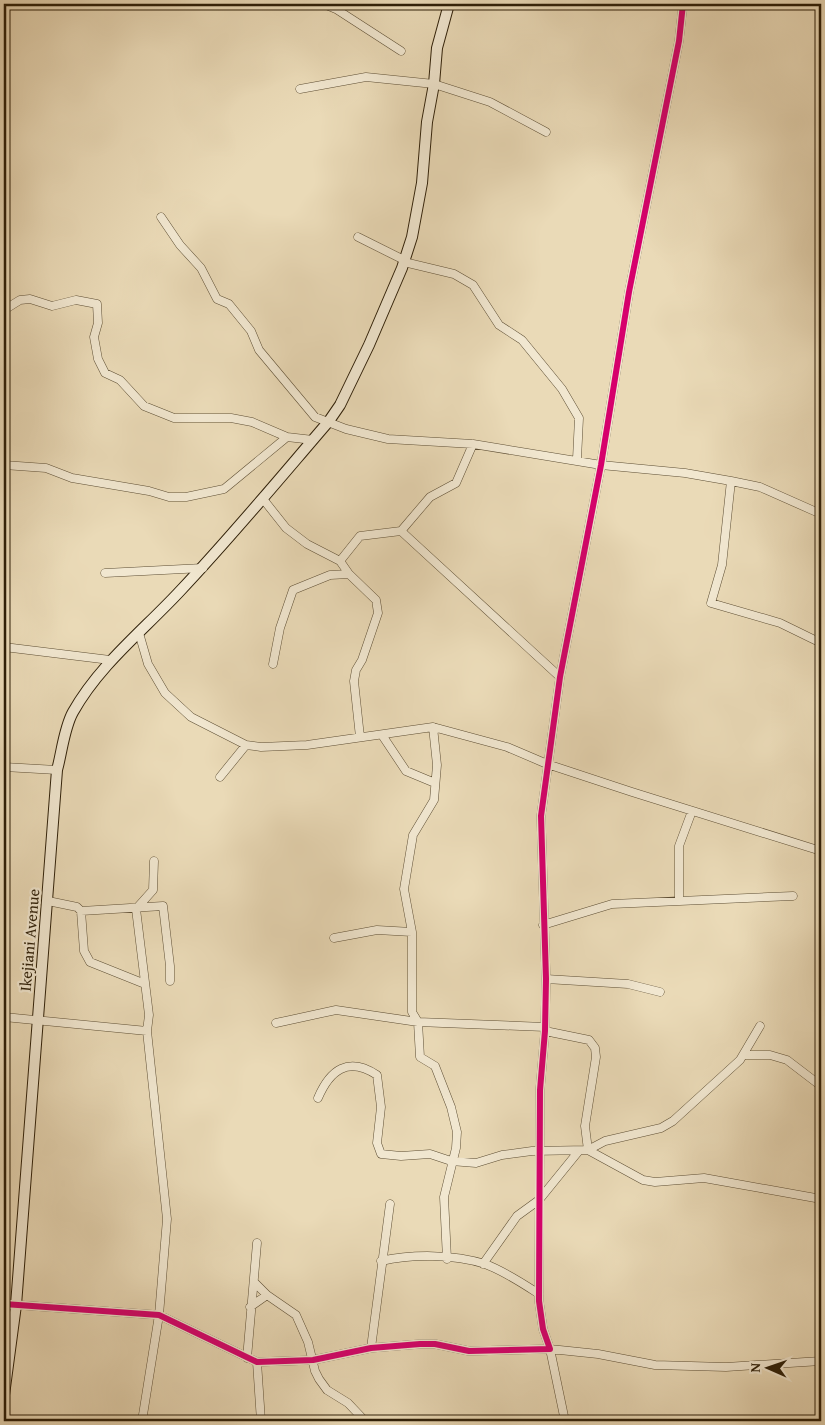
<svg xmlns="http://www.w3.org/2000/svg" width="825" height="1425" font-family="'Gentium Book Plus',serif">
	<rect width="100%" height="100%" fill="#eadab7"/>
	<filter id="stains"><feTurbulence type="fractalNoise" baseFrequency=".004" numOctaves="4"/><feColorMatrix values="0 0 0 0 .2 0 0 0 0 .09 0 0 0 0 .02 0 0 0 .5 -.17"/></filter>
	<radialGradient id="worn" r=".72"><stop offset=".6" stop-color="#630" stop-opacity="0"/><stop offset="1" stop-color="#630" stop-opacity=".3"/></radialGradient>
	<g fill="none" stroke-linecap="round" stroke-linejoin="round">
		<defs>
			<path id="street" d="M324 4 336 9 401 51
				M300 89 366 77 434 84 490 102 546 132
				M161 217 180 245 201 268 217 299 229 304 251 331 259 350 315 417 346 429 388 439 473 444 601 465 685 473 731 481 760 487 821 514
				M358 237 404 260V262L454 274 473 285 499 325 522 340 562 389 579 418 577 459
				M4 310 20 300 30 299 52 306 76 300 97 304 98 323 94 337 98 359 105 373 120 380 144 406 174 418H231L252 422 287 437 313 440
				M4 465 46 468 72 478 149 491 169 497H186L224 489 287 437
				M731 481 722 565 711 603 780 623 821 643
				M263 499 286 528 307 544 340 561 349 574 376 600 378 613 362 660 356 670 354 681 360 737
				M401 531 560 677
				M340 561 360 536 401 531 430 497 456 483 473 444
				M105 573 203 568
				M139 633 148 664 165 693 191 717 246 745 261 747 307 745 433 727 507 747 547 764 632 792 821 851
				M4 647 110 660
				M273 664 280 628 293 590 330 575 349 574
				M433 727 437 765 434 800 413 835 404 889 412 932V1012L418 1022 420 1057 435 1066 451 1107 457 1132 456 1148 444 1197 447 1259
				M382 735 406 771 435 783
				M4 767 57 770
				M220 777 246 745
				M48 901 77 907 81 911 84 951 90 962 145 984
				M679 901V846L692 811
				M81 911 163 906 170 966V981
				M543 925 612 904 793 896
				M334 938 377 930 412 932
				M546 979 628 984 660 992
				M4 1017 147 1031
				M276 1023 336 1010 418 1022 545 1027
				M545 1031 589 1040 595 1048 596 1057 585 1126 588 1150
				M744 1055H770L787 1060 821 1086
				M318 1098C330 1070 348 1056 377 1075L381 1107 377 1143 381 1154 401 1156 430 1154 451 1161 476 1163 502 1155 532 1151 588 1150 605 1141 661 1128 673 1121 740 1060 760 1026
				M588 1150 643 1180 655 1182 704 1178 821 1199
				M381 1261C412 1254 453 1254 485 1264 504 1271 522 1283 539 1294
				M483 1264 517 1216 539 1200 578 1152
				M254 1282 267 1295 296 1315 308 1342 315 1371 319 1379 327 1390 348 1403 365 1421
				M4 1304 159 1315 257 1362 313 1360 371 1348 420 1344H435L469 1351 550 1349 543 1329 539 1301 540 1090 545 1031 546 979 541 816 560 677 601 465 629 292 679 41 683 4
				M250 1307 267 1295
				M371 1348 390 1204
				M247 1358 257 1243
				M257 1362 261 1421
				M142 1421 159 1315 167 1219 147 1031 149 1015 136 909 153 890 154 861
				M565 1421 550 1349 598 1354 655 1365 726 1367 821 1361"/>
			<path id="secondary" d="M4 1395 16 1305 57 770C62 752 64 728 73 712 100 664 144 630 181 590 232 536 280 478 329 421L340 405 369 345 402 268 412 237 422 183 427 122 434 84 437 48 449 4"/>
		</defs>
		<use href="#street" stroke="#5d4e34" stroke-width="9"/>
		<use href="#secondary" stroke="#2e1f08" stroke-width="12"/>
		<use href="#street" stroke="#f1e7d0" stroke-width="8"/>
		<use href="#secondary" stroke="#f1e7d0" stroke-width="10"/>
		<defs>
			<path id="cycleway" d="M4 1304 159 1315 257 1362 313 1360 371 1348 420 1344H435L469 1351 550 1349 543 1329 539 1301 540 1090 545 1031 546 979 541 816 560 677 601 465 629 292 679 41 683 4"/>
		</defs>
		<use href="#cycleway" stroke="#f1e7d0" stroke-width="9"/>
		<use href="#cycleway" stroke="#d6006c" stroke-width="6"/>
	</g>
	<g text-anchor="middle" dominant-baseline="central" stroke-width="4.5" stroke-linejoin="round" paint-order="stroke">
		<g font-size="16" fill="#2e1f08" stroke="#f1e7d0">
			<text transform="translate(29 940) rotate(-85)">Ikejiani Avenue</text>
		</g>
	</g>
	<rect width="825" height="1425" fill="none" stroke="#eadab7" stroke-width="20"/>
	<rect x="5" y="5" width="815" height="1415" fill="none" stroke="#2e1f08" stroke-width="2.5"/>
	<rect x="10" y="10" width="805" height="1405" fill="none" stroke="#2e1f08"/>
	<g transform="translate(768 1368) rotate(272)" stroke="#f1e7d0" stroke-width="4" paint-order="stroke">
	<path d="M0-4L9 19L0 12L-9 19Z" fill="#2e1f08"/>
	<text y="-8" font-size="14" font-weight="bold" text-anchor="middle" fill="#2e1f08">N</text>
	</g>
	<rect width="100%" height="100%" filter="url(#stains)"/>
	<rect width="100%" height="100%" fill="url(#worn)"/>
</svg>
